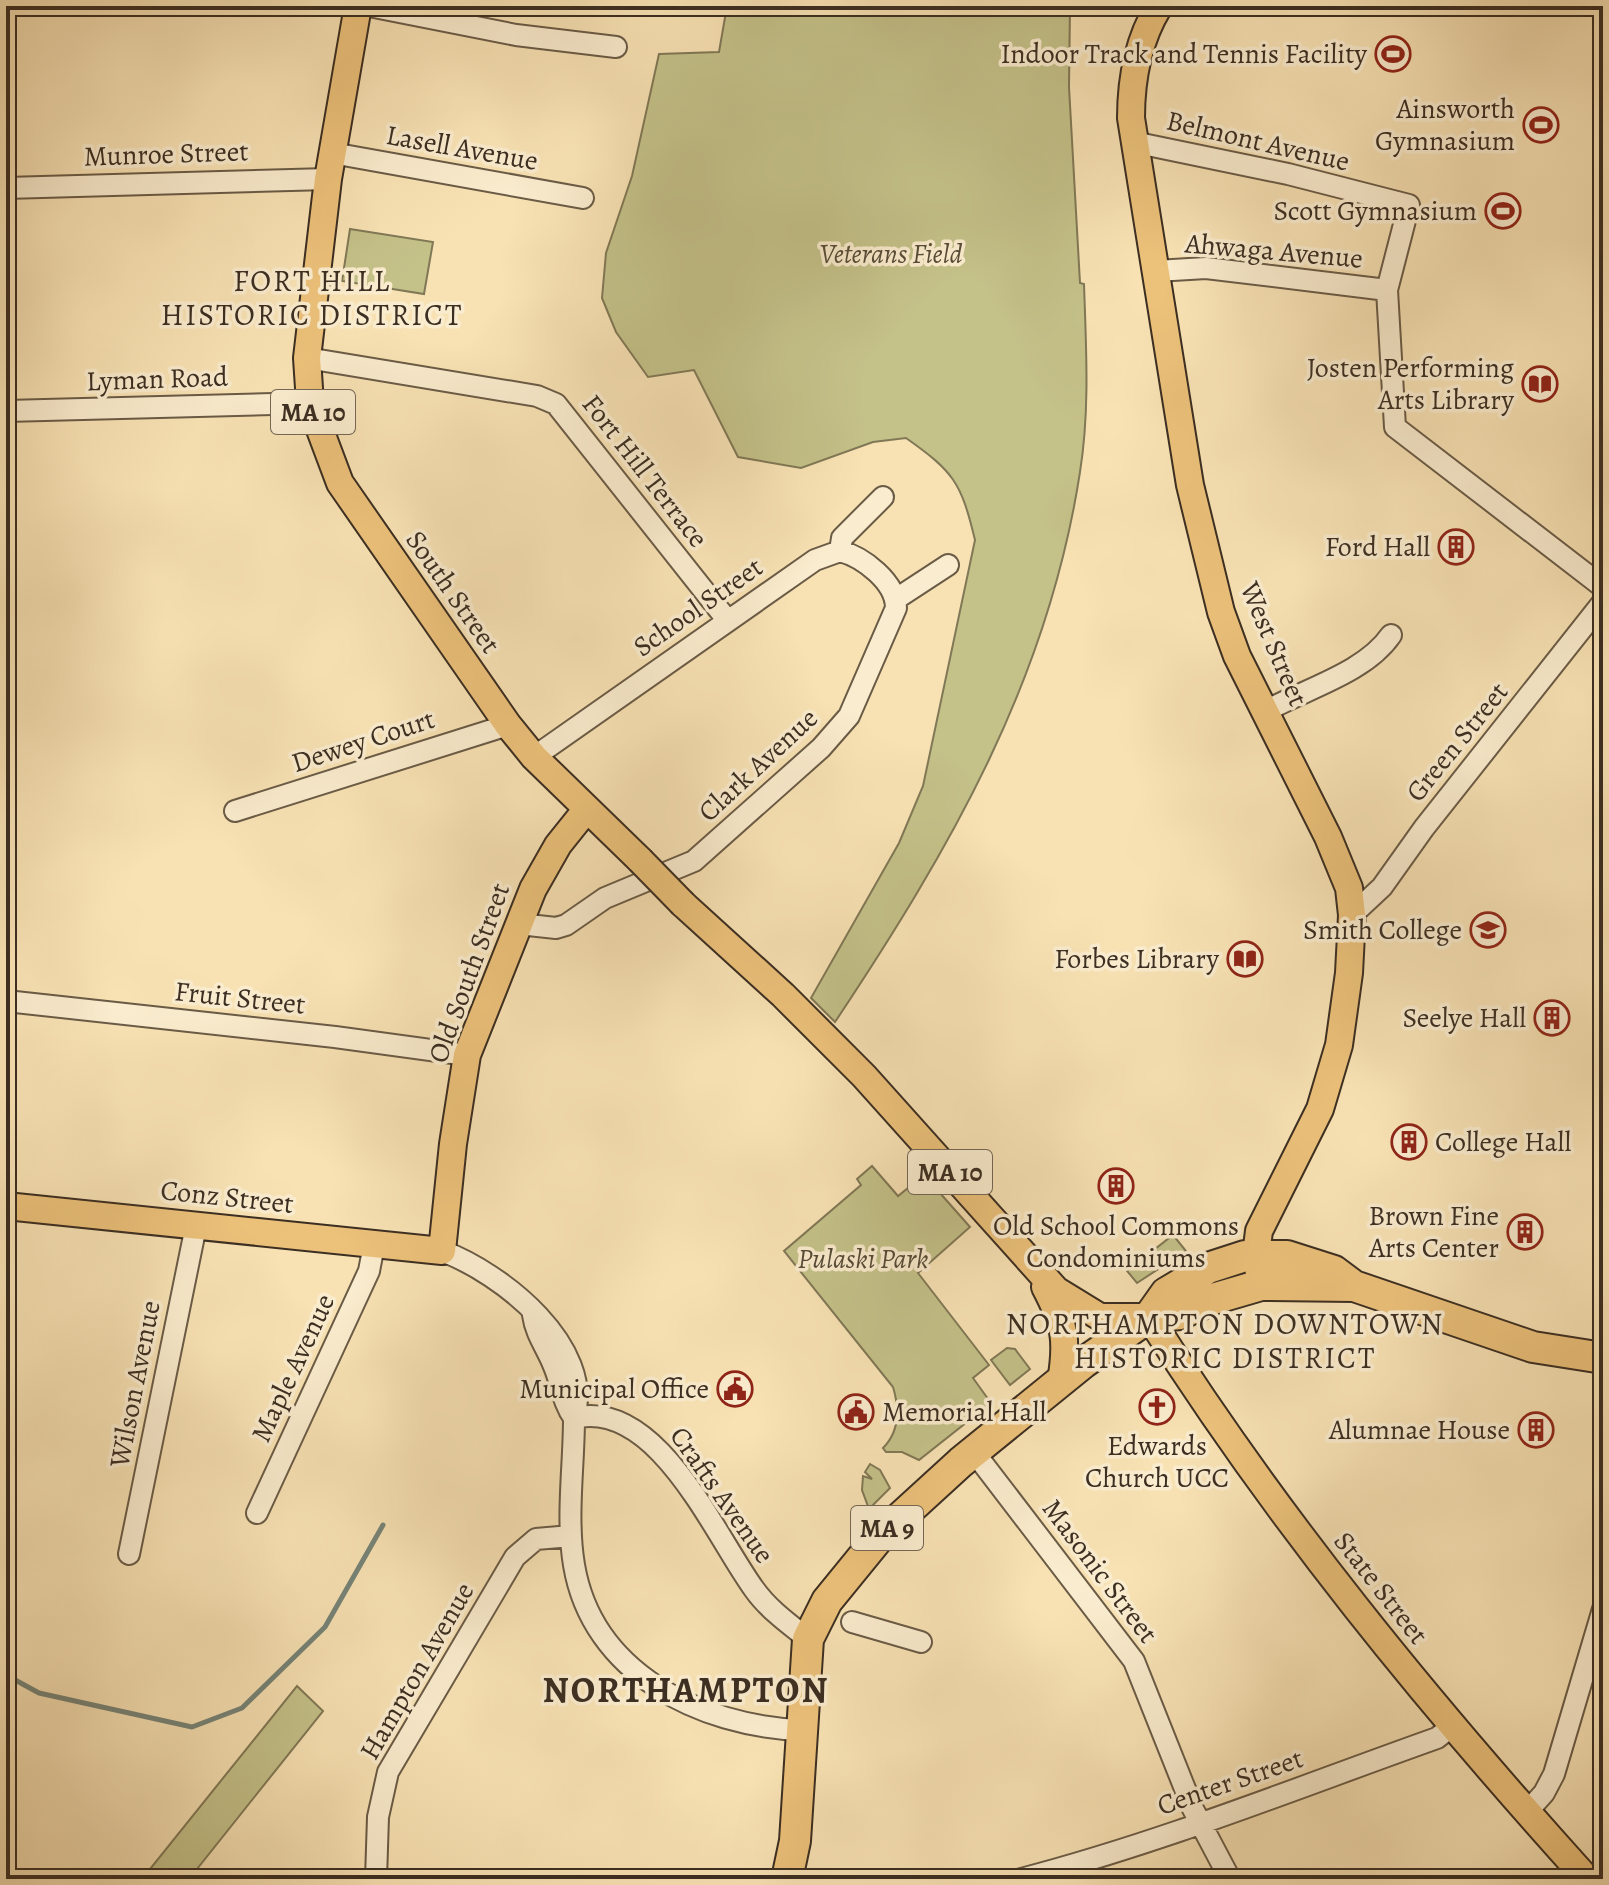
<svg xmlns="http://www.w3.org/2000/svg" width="1609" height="1885" font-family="Alegreya,serif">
	<rect width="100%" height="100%" fill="#f8e2b4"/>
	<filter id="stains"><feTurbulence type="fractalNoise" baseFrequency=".0025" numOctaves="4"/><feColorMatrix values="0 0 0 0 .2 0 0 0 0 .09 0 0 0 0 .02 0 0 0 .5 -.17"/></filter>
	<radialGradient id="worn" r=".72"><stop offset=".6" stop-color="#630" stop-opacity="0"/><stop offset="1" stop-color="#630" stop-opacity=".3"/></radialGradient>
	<path fill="#c4c189" stroke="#807856" stroke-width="2" d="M727 6H1070L1069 87 1080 283 1084 284C1086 346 1090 410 1080 472 1048 681 950 849 835 1022L811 998 899 843 923 786 975 540C961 482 954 472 906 438L873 442 801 468 738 457 694 370 648 377 616 332 602 298 606 253 632 176 659 54 719 52Z
		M350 229 433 242 424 294 342 281Z
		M872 1166 898 1196 924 1175 970 1227 918 1273 989 1365 973 1378 991 1403 919 1460 902 1452H886L883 1448C901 1430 899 1407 893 1387L784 1251 861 1185 857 1179Z
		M1173 1235 1186 1251 1137 1283 1127 1271Z
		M1007 1348 1015 1349 1030 1369 1010 1385 991 1360Z
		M870 1464 880 1470 890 1488 869 1509 862 1490 863 1476 872 1479 865 1472Z
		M297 1686 323 1711 189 1879H142Z"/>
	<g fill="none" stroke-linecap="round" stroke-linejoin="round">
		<path stroke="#768478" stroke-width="5" d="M6 1675 39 1693 192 1727 242 1708 325 1627 383 1525"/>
		<defs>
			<path id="minor" d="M369 6 516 35 616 47
				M1133 142 1288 174 1409 205 1387 290 1395 427 1603 587
				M332 153 583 198
				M6 188 328 179
				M1156 271 1206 268 1387 290
				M307 358 537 396 556 404 728 621
				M6 411 310 403
				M896 599 948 565
				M1266 711C1305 689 1365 673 1391 635
				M534 757 815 560 840 551 842 538 883 497
				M235 811 508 725
				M1352 915 1382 887 1424 828 1603 602
				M519 924 556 928 566 925 605 898 694 861 821 748 849 716 896 608C896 582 863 557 840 551
				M6 1001 335 1037 467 1055
				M442 1251C502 1273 595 1347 574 1418 574 1466 566 1517 574 1565 592 1673 700 1726 801 1730
				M533 1315C536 1336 548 1349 555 1369 562 1387 563 1403 574 1418
				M574 1418C657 1398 714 1534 754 1589 768 1609 789 1624 808 1639
				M974 1452 1134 1661 1193 1809 1230 1879
				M257 1513 369 1271 374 1245
				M129 1554 196 1226
				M852 1622 921 1642
				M1527 1812 1544 1793 1554 1774 1603 1609
				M376 1879 378 1817 388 1772 515 1557 536 1539 571 1536
				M1021 1879C1163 1842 1299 1787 1437 1738L1451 1727"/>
			<path id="major" d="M358 6 328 179 307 358 310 403 340 483 508 725 534 757 640 860
				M1159 6C1138 40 1131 79 1131 118L1190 485 1221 612 1237 656 1328 837 1349 888 1352 915 1349 973 1339 1045 1320 1109 1259 1231 1256 1255 1259 1273
				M683 904 783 995 864 1076 1056 1290 1100 1317H1149C1277 1519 1427 1702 1587 1879
				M6 1206 442 1251 453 1144 467 1055 533 889 558 845 586 810
				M1045 1287C1065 1325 1068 1339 1061 1382"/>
			<path id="highway" d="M1149 1317 1180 1314 1213 1299 1261 1285 1354 1286 1533 1347 1603 1358
				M787 1879 795 1841 808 1639 827 1601 880 1536 961 1462 1083 1363 1149 1317 1166 1293 1208 1268 1245 1256H1287L1334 1271 1354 1286"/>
		</defs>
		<use href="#minor" stroke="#6a5b46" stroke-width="24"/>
		<use href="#major" stroke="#3b2e22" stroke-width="30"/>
		<use href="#highway" stroke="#3b2e22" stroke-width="34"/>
		<use href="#minor" stroke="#faecce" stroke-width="20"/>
		<use href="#major" stroke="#ecc17a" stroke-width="26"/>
		<use href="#highway" stroke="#ecc17a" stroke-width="30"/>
		<defs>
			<path id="major-bridge" d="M640 860 683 904"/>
		</defs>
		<use href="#major-bridge" stroke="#3b2e22" stroke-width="30" stroke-linecap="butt"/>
		<use href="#major-bridge" stroke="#ecc17a" stroke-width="26"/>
	</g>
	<defs>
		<symbol id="stadium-ring" viewBox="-11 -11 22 22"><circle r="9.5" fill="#faecce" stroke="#8f2418" stroke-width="1.5"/><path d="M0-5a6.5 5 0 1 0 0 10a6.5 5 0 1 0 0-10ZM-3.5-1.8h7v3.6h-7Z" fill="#8f2418"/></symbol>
		<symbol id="library-ring" viewBox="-11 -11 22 22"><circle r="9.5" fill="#faecce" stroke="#8f2418" stroke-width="1.5"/><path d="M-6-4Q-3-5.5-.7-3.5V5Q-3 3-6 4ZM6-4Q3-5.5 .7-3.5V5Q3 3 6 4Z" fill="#8f2418"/></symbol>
		<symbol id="building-ring" viewBox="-11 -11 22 22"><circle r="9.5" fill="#faecce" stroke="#8f2418" stroke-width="1.5"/><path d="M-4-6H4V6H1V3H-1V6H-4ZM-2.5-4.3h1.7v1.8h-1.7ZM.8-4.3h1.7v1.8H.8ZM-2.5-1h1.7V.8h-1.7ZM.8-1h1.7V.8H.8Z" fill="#8f2418"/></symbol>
		<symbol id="university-ring" viewBox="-11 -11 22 22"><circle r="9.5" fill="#faecce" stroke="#8f2418" stroke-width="1.5"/><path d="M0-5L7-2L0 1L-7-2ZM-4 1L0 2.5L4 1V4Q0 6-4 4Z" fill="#8f2418"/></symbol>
		<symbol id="civic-ring" viewBox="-11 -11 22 22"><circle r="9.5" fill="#faecce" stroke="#8f2418" stroke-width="1.5"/><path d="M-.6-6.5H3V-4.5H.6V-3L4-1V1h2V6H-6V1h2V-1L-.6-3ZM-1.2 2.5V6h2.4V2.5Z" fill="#8f2418"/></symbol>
		<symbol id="church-ring" viewBox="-11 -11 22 22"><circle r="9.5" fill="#faecce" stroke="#8f2418" stroke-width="1.5"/><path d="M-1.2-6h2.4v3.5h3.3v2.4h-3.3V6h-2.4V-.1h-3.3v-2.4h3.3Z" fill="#8f2418"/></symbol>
	</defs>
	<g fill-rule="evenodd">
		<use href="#stadium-ring" x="1373" y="34" width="40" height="40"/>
		<use href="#stadium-ring" x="1521" y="105" width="40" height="40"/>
		<use href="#stadium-ring" x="1483" y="191" width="40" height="40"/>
		<use href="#library-ring" x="1520" y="364" width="40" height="40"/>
		<use href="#building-ring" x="1436" y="527" width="40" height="40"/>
		<use href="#university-ring" x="1468" y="910" width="40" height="40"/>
		<use href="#library-ring" x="1225" y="939" width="40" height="40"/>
		<use href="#building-ring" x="1532" y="998" width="40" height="40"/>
		<use href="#building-ring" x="1389" y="1122" width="40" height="40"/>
		<use href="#building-ring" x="1096" y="1166" width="40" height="40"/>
		<use href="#building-ring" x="1505" y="1212" width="40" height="40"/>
		<use href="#civic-ring" x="715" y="1369" width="40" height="40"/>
		<use href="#church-ring" x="1137" y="1387" width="40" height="40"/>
		<use href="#civic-ring" x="836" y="1392" width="40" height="40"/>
		<use href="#building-ring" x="1516" y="1410" width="40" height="40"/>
	</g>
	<g text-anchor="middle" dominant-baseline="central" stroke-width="7" stroke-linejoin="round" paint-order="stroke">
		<g fill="#faecce" stroke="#746756" stroke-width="2">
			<rect x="271" y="390" width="84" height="44" rx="6"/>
			<rect x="908" y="1150" width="84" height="44" rx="6"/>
			<rect x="851" y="1506" width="72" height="44" rx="6"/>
		</g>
		<g font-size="26" font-weight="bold" fill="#3b2e22">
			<text x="313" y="412">MA 10</text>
			<text x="950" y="1172">MA 10</text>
			<text x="887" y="1528">MA 9</text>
		</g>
		<g font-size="28" fill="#3b2e22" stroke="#faecce" text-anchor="end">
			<text x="1367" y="54">Indoor Track and Tennis Facility</text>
			<text x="1515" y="109">Ainsworth<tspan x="1515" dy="32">Gymnasium</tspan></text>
			<text x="1477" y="211">Scott Gymnasium</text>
			<text x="1514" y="368">Josten Performing<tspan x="1514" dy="32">Arts Library</tspan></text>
			<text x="1430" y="547">Ford Hall</text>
			<text x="1462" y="930">Smith College</text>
			<text x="1219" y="959">Forbes Library</text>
			<text x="1526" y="1018">Seelye Hall</text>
			<text x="1435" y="1142" text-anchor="start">College Hall</text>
			<text x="1499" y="1216">Brown Fine<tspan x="1499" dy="32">Arts Center</tspan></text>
			<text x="1116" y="1226" text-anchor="middle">Old School Commons<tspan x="1116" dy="32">Condominiums</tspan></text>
			<text x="709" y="1389">Municipal Office</text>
			<text x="882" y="1412" text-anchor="start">Memorial Hall</text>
			<text x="1510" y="1430">Alumnae House</text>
			<text x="1157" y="1446" text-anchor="middle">Edwards<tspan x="1157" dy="32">Church UCC</tspan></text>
		</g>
		<g font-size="28" fill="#3b2e22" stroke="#faecce">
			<text transform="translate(1258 141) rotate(13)">Belmont Avenue</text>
			<text transform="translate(462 148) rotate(10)">Lasell Avenue</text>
			<text transform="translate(166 154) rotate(-2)">Munroe Street</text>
			<text transform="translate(1274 251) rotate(5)">Ahwaga Avenue</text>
			<text transform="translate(157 379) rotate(-2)">Lyman Road</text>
			<text transform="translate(645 471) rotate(52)">Fort Hill Terrace</text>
			<text transform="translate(453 592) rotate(55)">South Street</text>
			<text transform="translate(698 607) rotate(-35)">School Street</text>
			<text transform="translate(1274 644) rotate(67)">West Street</text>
			<text transform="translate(363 741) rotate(-18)">Dewey Court</text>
			<text transform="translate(1457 742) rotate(-51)">Green Street</text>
			<text transform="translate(758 765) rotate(-43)">Clark Avenue</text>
			<text transform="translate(469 973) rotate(-70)">Old South Street</text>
			<text transform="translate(240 998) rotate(6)">Fruit Street</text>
			<text transform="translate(227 1197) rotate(6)">Conz Street</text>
			<text transform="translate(293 1368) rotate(-65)">Maple Avenue</text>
			<text transform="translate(135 1384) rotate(-79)">Wilson Avenue</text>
			<text transform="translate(722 1495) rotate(55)">Crafts Avenue</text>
			<text transform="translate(1100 1571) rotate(53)">Masonic Street</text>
			<text transform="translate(1381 1588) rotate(52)">State Street</text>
			<text transform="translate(417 1671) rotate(-60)">Hampton Avenue</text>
			<text transform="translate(1230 1782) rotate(-19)">Center Street</text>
		</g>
		<g font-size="28" font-style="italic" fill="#564b37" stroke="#faecce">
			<text x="891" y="254">Veterans Field</text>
			<text x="863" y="1259">Pulaski Park</text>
		</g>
		<g font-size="30" letter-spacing="2" fill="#3b2e22" stroke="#faecce">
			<text x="312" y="281">FORT HILL<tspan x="312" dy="34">HISTORIC DISTRICT</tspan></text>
			<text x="1225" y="1324">NORTHAMPTON DOWNTOWN<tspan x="1225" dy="34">HISTORIC DISTRICT</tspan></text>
		</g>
		<g font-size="36" font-weight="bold" letter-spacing="2" fill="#3b2e22" stroke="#faecce">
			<text x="686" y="1689">NORTHAMPTON</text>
		</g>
	</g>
	<rect width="1609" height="1885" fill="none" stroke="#f8e2b4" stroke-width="32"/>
	<rect x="8" y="8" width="1593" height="1869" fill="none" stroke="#3b2e22" stroke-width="4"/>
	<rect x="16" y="16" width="1577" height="1853" fill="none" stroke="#3b2e22" stroke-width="2"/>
	<rect width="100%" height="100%" filter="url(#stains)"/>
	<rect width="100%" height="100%" fill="url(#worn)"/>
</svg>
